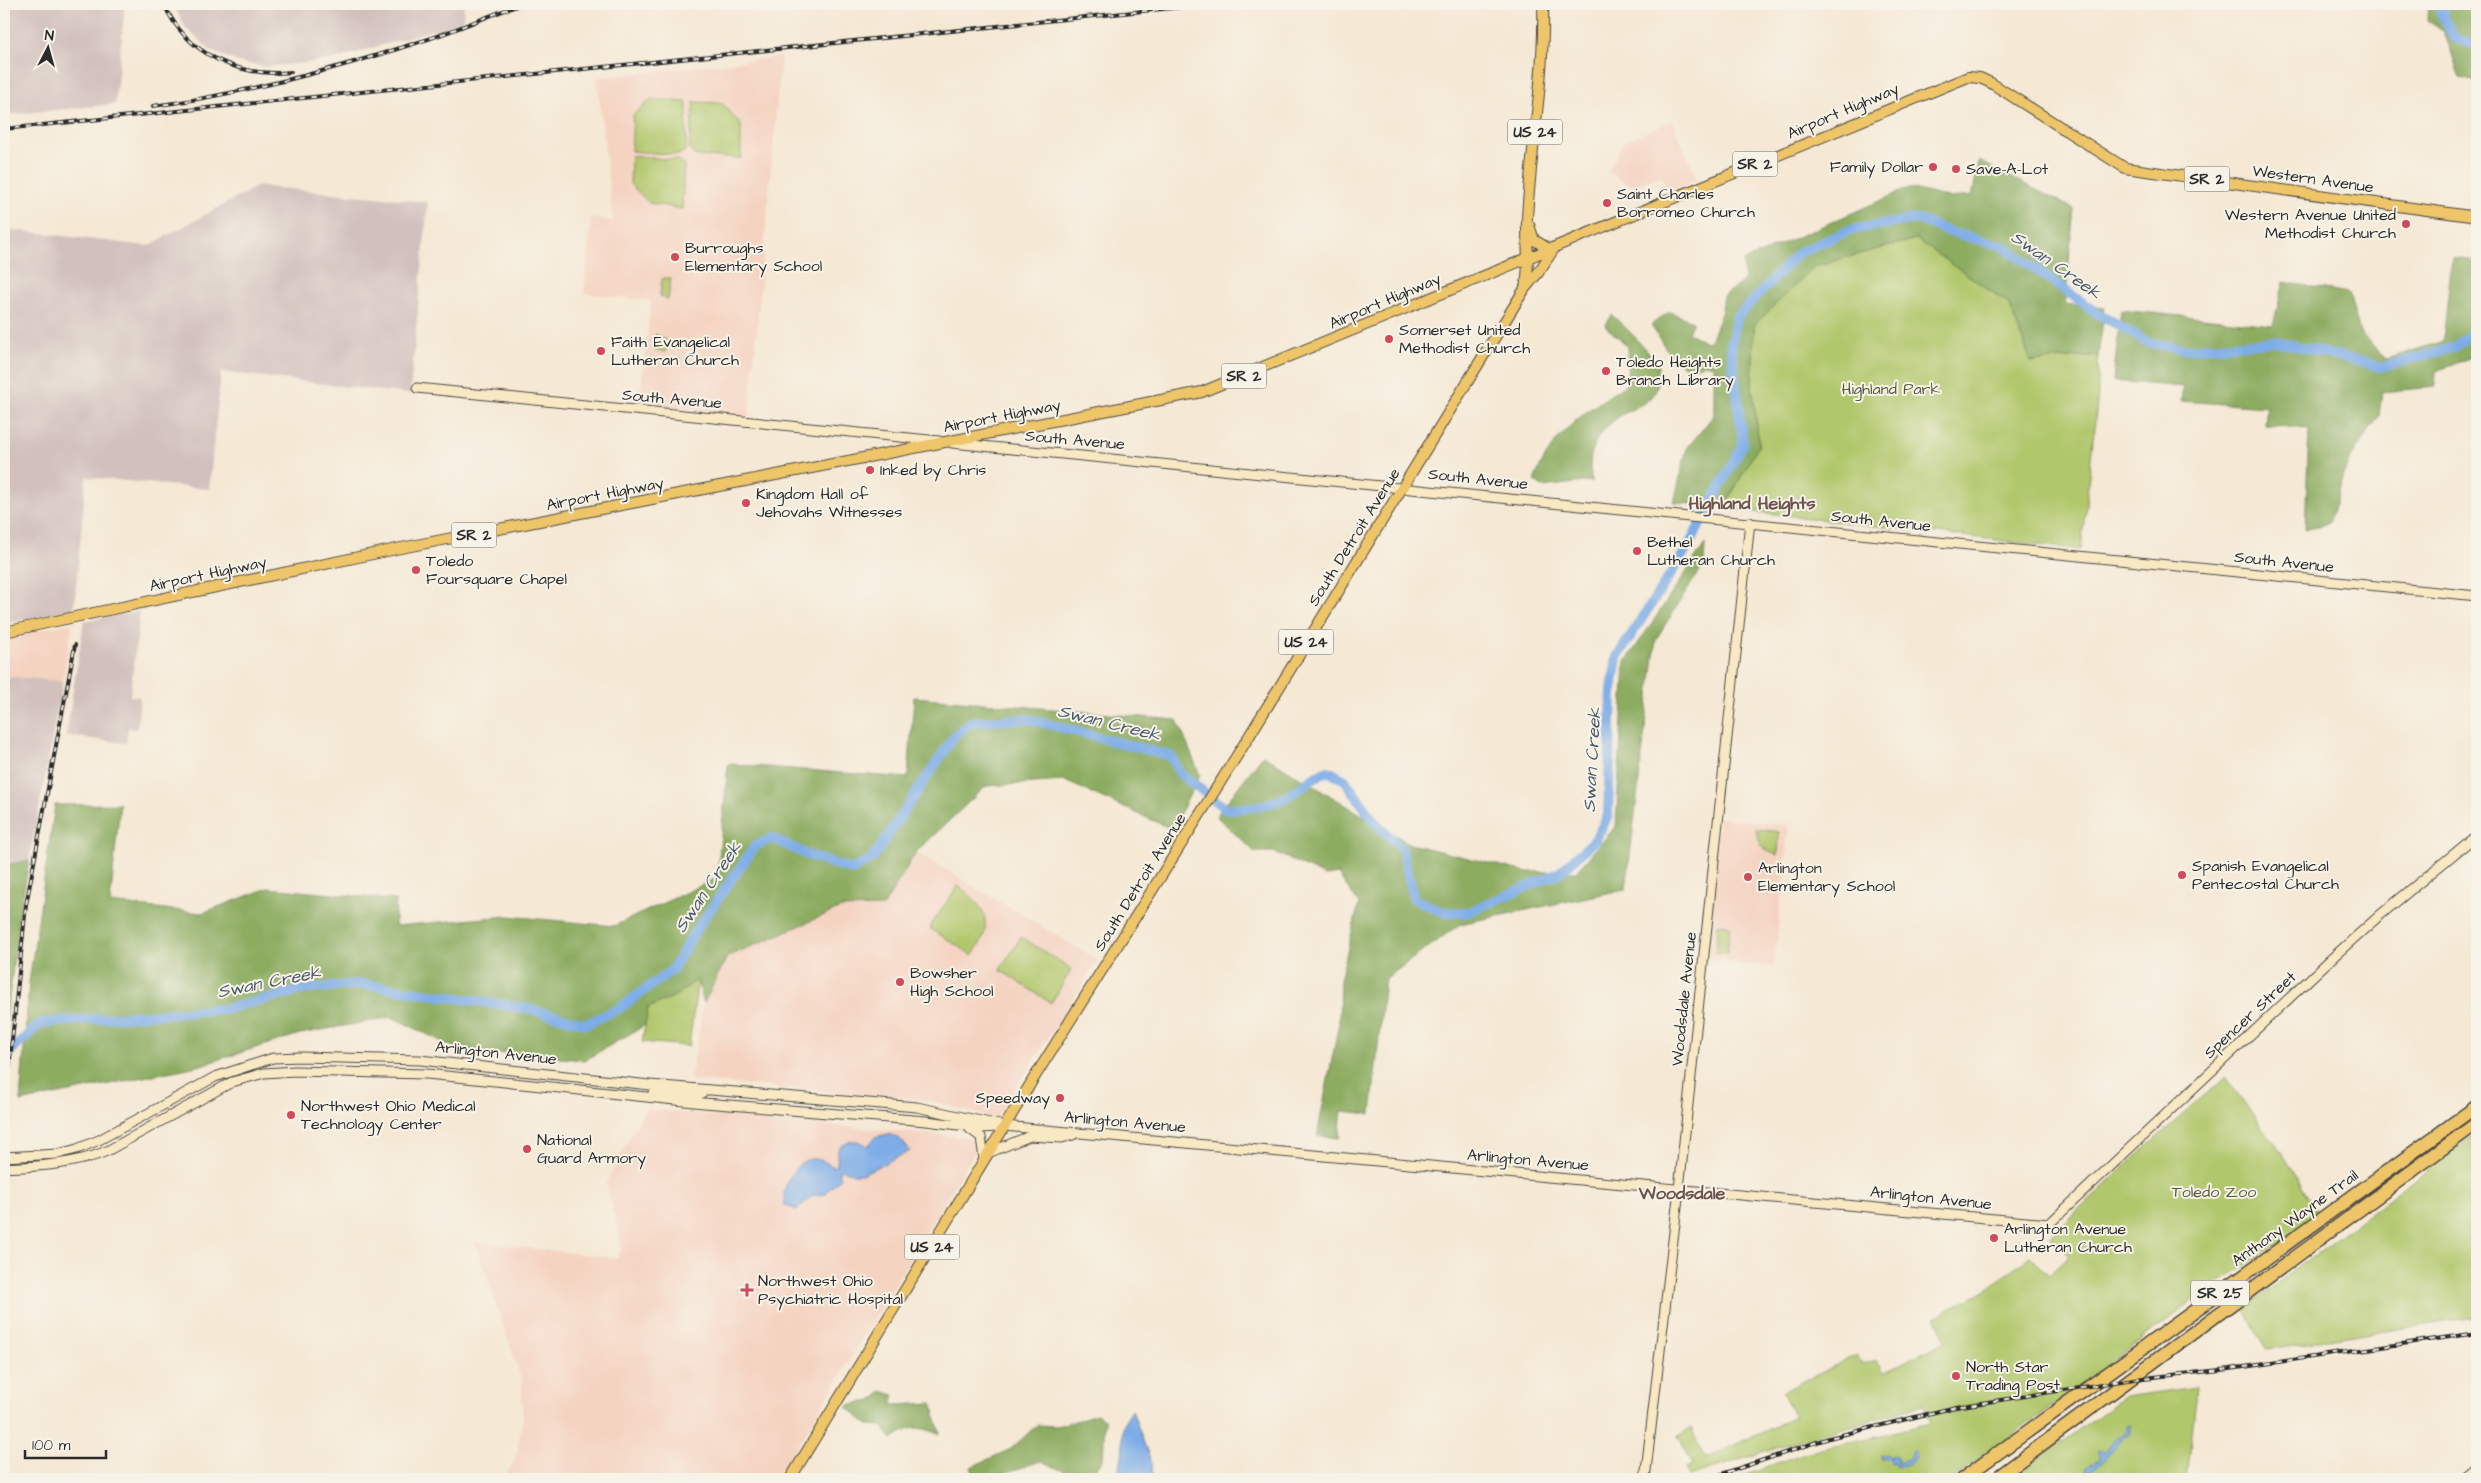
<svg xmlns="http://www.w3.org/2000/svg" width="2481" height="1483" font-family="'Architects Daughter',sans-serif">
	<rect width="100%" height="100%" fill="#f7f3e8"/>
	<filter id="ink" filterUnits="userSpaceOnUse"><feTurbulence type="fractalNoise" baseFrequency=".02" numOctaves="2"/><feDisplacementMap in="SourceGraphic" scale="10" xChannelSelector="R" yChannelSelector="G"/><feConvolveMatrix kernelMatrix="1 2 1 2 8 2 1 2 1" color-interpolation-filters="sRGB"/></filter>
	<filter id="wash" filterUnits="userSpaceOnUse"><feTurbulence type="fractalNoise" baseFrequency=".0096" numOctaves="4" result="noise"/><feDisplacementMap in="SourceGraphic" scale="20" xChannelSelector="R" yChannelSelector="G"/><feGaussianBlur stdDeviation="1.12" result="paint"/><feColorMatrix in="noise" values="0 0 0 0 0 0 0 0 0 0 0 0 0 0 0 0 0 1.4 0 .05"/><feComposite in="paint" operator="in"/></filter>
	<g filter="url(#wash)">
		<rect width="100%" height="100%" fill="#f5e8d4"/>
		<path fill="#f5d3c1" d="M781 57 749 418 639 404 651 301 584 293 591 218 613 221 597 78Z
			M1672 121 1698 180 1668 191 1661 176 1631 186 1608 172 1623 142Z
			M72 623 63 681 4 676V637Z
			M1719 818 1789 825 1774 967 1704 960Z
			M916 852 1098 960 996 1119 932 1101 690 1080 704 1003 727 957 841 908 883 907Z
			M645 1109 975 1138 977 1148 778 1479H503L515 1460 523 1419 522 1381 475 1242 617 1258 622 1247 606 1183Z"/>
		<path fill="#d1c0bc" d="M4 4H125L115 104 4 115Z
			M173 4H464L463 21 332 60 266 67 238 62 210 50 185 27Z
			M258 186 428 202 410 394 221 372 209 489 86 477 74 609 4 624V229L148 246Z
			M140 611 130 696 140 697 137 729 128 728 126 743 66 736 84 621Z
			M4 676 63 681 29 861 4 865Z"/>
		<path fill="#b1c76c" stroke="#6e794c" d="M651 99 687 102 686 150 679 155 631 151 633 115Z
			M694 102 722 103 741 125V158L695 156 689 149Z
			M631 156 678 160 684 165 682 209 649 203 630 184Z
			M1916 239 2009 304 2031 362 2098 355V394L2081 550 1724 508 1759 444 1752 385 1754 325 1814 266Z
			M665 278H671L668 300 660 296 662 279Z
			M656 334 667 341V350L664 352 655 350 652 340Z
			M1756 829 1779 832 1778 855C1764 852 1758 843 1756 829Z
			M958 886C986 906 996 926 972 955L931 929V925Z
			M1723 924 1730 926 1727 953 1715 952 1718 925Z
			M1021 937 1072 969 1051 1003 1000 970Z
			M698 979 689 1046 642 1042 648 1008 675 996Z
			M2225 1077 2283 1154 2319 1216 2196 1298 2064 1398 1952 1479H1732L1805 1453 1931 1423 1924 1405 1774 1448 1689 1477 1686 1468 1693 1464 1678 1436 1691 1428 1705 1459 1795 1417 1782 1392 1856 1355 1862 1365 1877 1361 1884 1373 1946 1341 1935 1317 1987 1289 2030 1256 2049 1275 2069 1256 2050 1237 2135 1157Z
			M2477 1133V1317L2268 1349 2243 1309Z
			M2197 1387 2187 1479H2011L2124 1397Z"/>
		<path fill="#8cac60" stroke="#5c6c46" d="M2428 4H2470L2472 15 2477 17V81L2460 77 2444 32 2427 20Z
			M1979 161 2074 209 2065 304 2105 308 2098 355 2031 362 2009 304 1916 239 1815 266 1754 325 1752 385 1759 444 1724 508 1674 502 1687 448 1714 415V366L1705 364 1691 369 1673 360 1651 325 1669 312 1693 321 1688 333 1709 343 1722 311 1723 296 1744 281 1743 261 1909 188 1949 198 1972 196Z
			M2452 258 2477 261V352L2470 358 2436 371 2435 387 2382 392 2379 416 2348 462 2329 523 2305 529 2309 429 2265 425 2267 407 2181 401 2183 387 2113 381 2121 310 2273 325 2284 282 2349 293 2360 333 2387 359 2443 341Z
			M1612 315 1634 336 1658 365C1657 373 1659 386 1655 392 1649 403 1637 406 1627 412 1599 428 1585 449 1592 481L1542 487 1534 481C1553 431 1585 412 1627 384L1628 346 1605 326Z
			M1705 544 1704 564 1656 639 1626 889 1460 924 1385 979 1371 1114 1342 1111 1339 1138 1317 1136 1339 1023 1340 980 1359 904 1338 874 1325 876 1274 852H1255L1216 816 1263 755 1410 844 1526 872H1576L1616 826 1625 663Z
			M914 697 1177 720 1200 775 1172 829 1065 781 986 786 916 852 883 907 841 908 727 957 704 1003 697 980 675 996 648 1008 645 1025 585 1060 459 1050 392 1017 300 1034 198 1066 20 1102 29 983 55 805 120 804 110 903 202 913 268 888 396 900 395 926 508 916 614 926 717 878 728 764 908 778Z
			M29 861 19 917 4 1040V865Z
			M882 1391 894 1395 893 1405 932 1403 940 1434C917 1426 913 1425 892 1439L882 1426 868 1425 847 1407 851 1404 872 1401Z
			M1097 1414 1105 1420 1103 1460 1089 1479H1081L1041 1461 986 1479H975L971 1467 1011 1449 1037 1425 1057 1426Z"/>
		<path fill="#7dace7" stroke="#546c89" d="M889 1134 901 1140 910 1151 862 1174H854L841 1169 839 1172 841 1178 825 1194 812 1196 797 1210 784 1205C781 1189 794 1161 811 1159 820 1158 827 1163 834 1167L837 1164 838 1149C849 1140 856 1138 868 1146L875 1137Z
			M1132 1410 1152 1465 1153 1479H1110C1134 1459 1112 1431 1132 1410Z
			M2130 1424V1435L2121 1439 2117 1446 2086 1478 2087 1468 2100 1459 2097 1451 2101 1450 2104 1453 2116 1438 2126 1433 2127 1426Z
			M1913 1451 1915 1458 1911 1464 1897 1466 1896 1463 1890 1462 1886 1458 1881 1461V1456L1888 1455 1891 1459 1893 1456 1897 1457 1898 1462 1909 1459 1910 1452Z"/>
		<g fill="none" stroke-linecap="round" stroke-linejoin="round">
			<path stroke="#7dace7" stroke-width="10" d="M2447 4 2441 13 2454 38 2477 45
				M4 1057 41 1023 225 1009 307 989 361 984 525 1008 586 1024 620 1008 672 970 694 933 755 846 772 838 807 855 852 870 873 858 955 735 971 722 1028 719 1171 756 1180 774 1226 809C1248 808 1268 807 1288 796 1302 788 1312 776 1328 771L1345 780 1373 820 1402 849 1414 899 1443 912 1466 913 1559 873 1595 840 1608 816 1612 689 1617 657 1688 547 1743 444 1731 346 1736 318 1798 253 1850 230 1916 219 1950 232 2003 246 2097 313 2149 343 2188 349 2276 341 2382 367 2455 347 2477 328"/>
		</g>
	</g>
	<g filter="url(#ink)">
		<g fill="none" stroke-linecap="round" stroke-linejoin="round">
			<defs>
				<path id="secondary" d="M417 388 939 441
					M952 443 2477 596
					M653 1093C667 1093 696 1102 705 1090
					M970 1129 981 1137 984 1159
					M988 1153 1030 1136 1062 1138 1073 1135
					M4 1157 58 1154 77 1149 99 1140 215 1077 273 1058 301 1057 420 1060 650 1085 917 1107 1004 1126 2049 1224 2332 958 2379 916 2477 835
					M4 1168C39 1166 74 1165 107 1151L232 1082 264 1073 295 1071 427 1074 704 1103 926 1121 983 1128 996 1127
					M1645 1479 1679 1189 1750 522
					M2467 1479 2477 1471"/>
				<path id="primary" d="M1529 225 1534 240 1549 249
					M1526 287 1538 273 1555 247
					M4 632 401 548 1202 392 1968 77 1980 78 1991 83 2125 168 2477 217
					M790 1479 1034 1078 1248 738 1524 290C1531 274 1526 237 1527 218 1531 146 1545 75 1543 4"/>
				<path id="highway" d="M1962 1479 2477 1106
					M1995 1479 2477 1123"/>
			</defs>
			<use href="#secondary" stroke="#494744" stroke-width="11"/>
			<use href="#primary" stroke="#494744" stroke-width="12"/>
			<use href="#highway" stroke="#494744" stroke-width="15"/>
			<use href="#secondary" stroke="#f8e8c3" stroke-width="9"/>
			<use href="#primary" stroke="#eec569" stroke-width="10"/>
			<use href="#highway" stroke="#eec569" stroke-width="12"/>
			<defs>
				<path id="rail" d="M164 4C186 54 239 78 291 72
					M153 106C242 94 333 70 419 42 454 31 487 16 522 4
					M4 129 1211 4
					M8 1079 26 905 75 645
					M1707 1479 1829 1438 1956 1407 2134 1379 2230 1369 2477 1333"/>
			</defs>
			<use href="#rail" stroke="#2b2b2b" stroke-width="4"/>
			<use href="#rail" stroke="#f7f3e8" stroke-width="2" stroke-dasharray="5.5" stroke-linecap="butt"/>
		</g>
	</g>
	<g fill="#d1495b" stroke="#f7f3e8" stroke-width="2">
		<circle cx="1933" cy="167" r="5"/>
		<circle cx="1956" cy="169" r="5"/>
		<circle cx="1607" cy="203" r="5"/>
		<circle cx="2406" cy="224" r="5"/>
		<circle cx="675" cy="257" r="5"/>
		<circle cx="1389" cy="339" r="5"/>
		<circle cx="601" cy="351" r="5"/>
		<circle cx="1606" cy="371" r="5"/>
		<circle cx="870" cy="470" r="5"/>
		<circle cx="746" cy="503" r="5"/>
		<circle cx="1637" cy="551" r="5"/>
		<circle cx="416" cy="570" r="5"/>
		<circle cx="2182" cy="875" r="5"/>
		<circle cx="1748" cy="877" r="5"/>
		<circle cx="900" cy="982" r="5"/>
		<circle cx="1060" cy="1098" r="5"/>
		<circle cx="291" cy="1115" r="5"/>
		<circle cx="527" cy="1149" r="5"/>
		<circle cx="1994" cy="1238" r="5"/>
		<path d="M744.5 1282.5h5v5h5v5h-5v5h-5v-5h-5v-5h5z"/>
		<circle cx="1956" cy="1376" r="5"/>
	</g>
	<g text-anchor="middle" dominant-baseline="central" stroke-width="4" stroke-linejoin="round" paint-order="stroke">
		<g fill="#f7f3e8" stroke="#686764" stroke-width="1">
			<rect x="1507.5" y="119.5" width="55" height="25" rx="4"/>
			<rect x="1732.5" y="151.5" width="45" height="25" rx="4"/>
			<rect x="2184.5" y="166.5" width="45" height="25" rx="4"/>
			<rect x="1221.5" y="363.5" width="45" height="25" rx="4"/>
			<rect x="451.5" y="522.5" width="45" height="25" rx="4"/>
			<rect x="1278.5" y="629.5" width="55" height="25" rx="4"/>
			<rect x="904.5" y="1234.5" width="55" height="25" rx="4"/>
			<rect x="2191" y="1280.5" width="58" height="25" rx="4"/>
		</g>
		<g font-size="15" font-weight="bold" fill="#2b2b2b">
			<text x="1535" y="132">US 24</text>
			<text x="1755" y="164">SR 2</text>
			<text x="2207" y="179">SR 2</text>
			<text x="1244" y="376">SR 2</text>
			<text x="474" y="535">SR 2</text>
			<text x="1306" y="642">US 24</text>
			<text x="932" y="1247">US 24</text>
			<text x="2220" y="1293">SR 25</text>
		</g>
		<g font-size="16" fill="#2b2b2b" stroke="#f7f3e8">
			<text transform="translate(1843 111) rotate(-23)">Airport Highway</text>
			<text transform="translate(2313 179) rotate(8)">Western Avenue</text>
			<text transform="translate(1385 301) rotate(-23)">Airport Highway</text>
			<text transform="translate(672 399) rotate(5)">South Avenue</text>
			<text transform="translate(1002 416) rotate(-11)">Airport Highway</text>
			<text transform="translate(1075 440) rotate(5)">South Avenue</text>
			<text transform="translate(1478 479) rotate(6)">South Avenue</text>
			<text transform="translate(605 494) rotate(-11)">Airport Highway</text>
			<text transform="translate(1881 521) rotate(6)">South Avenue</text>
			<text transform="translate(1354 537) rotate(-58)">South Detroit Avenue</text>
			<text transform="translate(2284 562) rotate(6)">South Avenue</text>
			<text transform="translate(208 574) rotate(-12)">Airport Highway</text>
			<text transform="translate(1140 882) rotate(-58)">South Detroit Avenue</text>
			<text transform="translate(1684 999) rotate(-84)">Woodsdale Avenue</text>
			<text transform="translate(2250 1015) rotate(-43)">Spencer Street</text>
			<text transform="translate(496 1053) rotate(6)">Arlington Avenue</text>
			<text transform="translate(1125 1122) rotate(5)">Arlington Avenue</text>
			<text transform="translate(1528 1160) rotate(5)">Arlington Avenue</text>
			<text transform="translate(1931 1198) rotate(6)">Arlington Avenue</text>
			<text transform="translate(2295 1218) rotate(-36)">Anthony Wayne Trail</text>
		</g>
		<g font-size="16" fill="#2b2b2b" stroke="#f7f3e8" text-anchor="start">
			<text x="1923" y="167" text-anchor="end">Family Dollar</text>
			<text x="1966" y="169">Save-A-Lot</text>
			<text x="1617" y="194">Saint Charles<tspan x="1617" dy="18">Borromeo Church</tspan></text>
			<text x="2396" y="215" text-anchor="end">Western Avenue United<tspan x="2396" dy="18">Methodist Church</tspan></text>
			<text x="685" y="248">Burroughs<tspan x="685" dy="18">Elementary School</tspan></text>
			<text x="1399" y="330">Somerset United<tspan x="1399" dy="18">Methodist Church</tspan></text>
			<text x="611" y="342">Faith Evangelical<tspan x="611" dy="18">Lutheran Church</tspan></text>
			<text x="1616" y="362">Toledo Heights<tspan x="1616" dy="18">Branch Library</tspan></text>
			<text x="880" y="470">Inked by Chris</text>
			<text x="756" y="494">Kingdom Hall of<tspan x="756" dy="18">Jehovahs Witnesses</tspan></text>
			<text x="1647" y="542">Bethel<tspan x="1647" dy="18">Lutheran Church</tspan></text>
			<text x="426" y="561">Toledo<tspan x="426" dy="18">Foursquare Chapel</tspan></text>
			<text x="2192" y="866">Spanish Evangelical<tspan x="2192" dy="18">Pentecostal Church</tspan></text>
			<text x="1758" y="868">Arlington<tspan x="1758" dy="18">Elementary School</tspan></text>
			<text x="910" y="973">Bowsher<tspan x="910" dy="18">High School</tspan></text>
			<text x="1050" y="1098" text-anchor="end">Speedway</text>
			<text x="301" y="1106">Northwest Ohio Medical<tspan x="301" dy="18">Technology Center</tspan></text>
			<text x="537" y="1140">National<tspan x="537" dy="18">Guard Armory</tspan></text>
			<text x="2004" y="1229">Arlington Avenue<tspan x="2004" dy="18">Lutheran Church</tspan></text>
			<text x="758" y="1281">Northwest Ohio<tspan x="758" dy="18">Psychiatric Hospital</tspan></text>
			<text x="1966" y="1367">North Star<tspan x="1966" dy="18">Trading Post</tspan></text>
		</g>
		<g font-size="16" fill="#535a3e" stroke="#f7f3e8">
			<text x="1891" y="389">Highland Park</text>
			<text x="2214" y="1192">Toledo Zoo</text>
		</g>
		<g font-size="18" font-style="italic" fill="#48586d" stroke="#f7f3e8">
			<text transform="translate(2056 265) rotate(35)">Swan Creek</text>
			<text transform="translate(1109 723) rotate(14)">Swan Creek</text>
			<text transform="translate(1592 760) rotate(-87)">Swan Creek</text>
			<text transform="translate(708 887) rotate(-56)">Swan Creek</text>
			<text transform="translate(269 982) rotate(-11)">Swan Creek</text>
		</g>
		<g font-size="18" font-weight="bold" fill="#6e524c" stroke="#f7f3e8">
			<text x="1752" y="503">Highland Heights</text>
			<text x="1682" y="1193">Woodsdale</text>
		</g>
	</g>
	<rect width="2481" height="1483" fill="none" stroke="#f7f3e8" stroke-width="20"/>
	<g transform="translate(48 48) rotate(6)" stroke="#f7f3e8" stroke-width="4" paint-order="stroke">
	<path d="M0-4L9 19L0 12L-9 19Z" fill="#2b2b2b"/>
	<text y="-8" font-size="14" font-weight="bold" text-anchor="middle" fill="#2b2b2b">N</text>
	</g>
	<path d="M25 1450v8h81v-8" fill="none" stroke="#2b2b2b" stroke-width="2.5"/>
	<text x="32" y="1450" font-size="15" fill="#2b2b2b" stroke="#f7f3e8" stroke-width="4" paint-order="stroke">100 m</text>
</svg>
